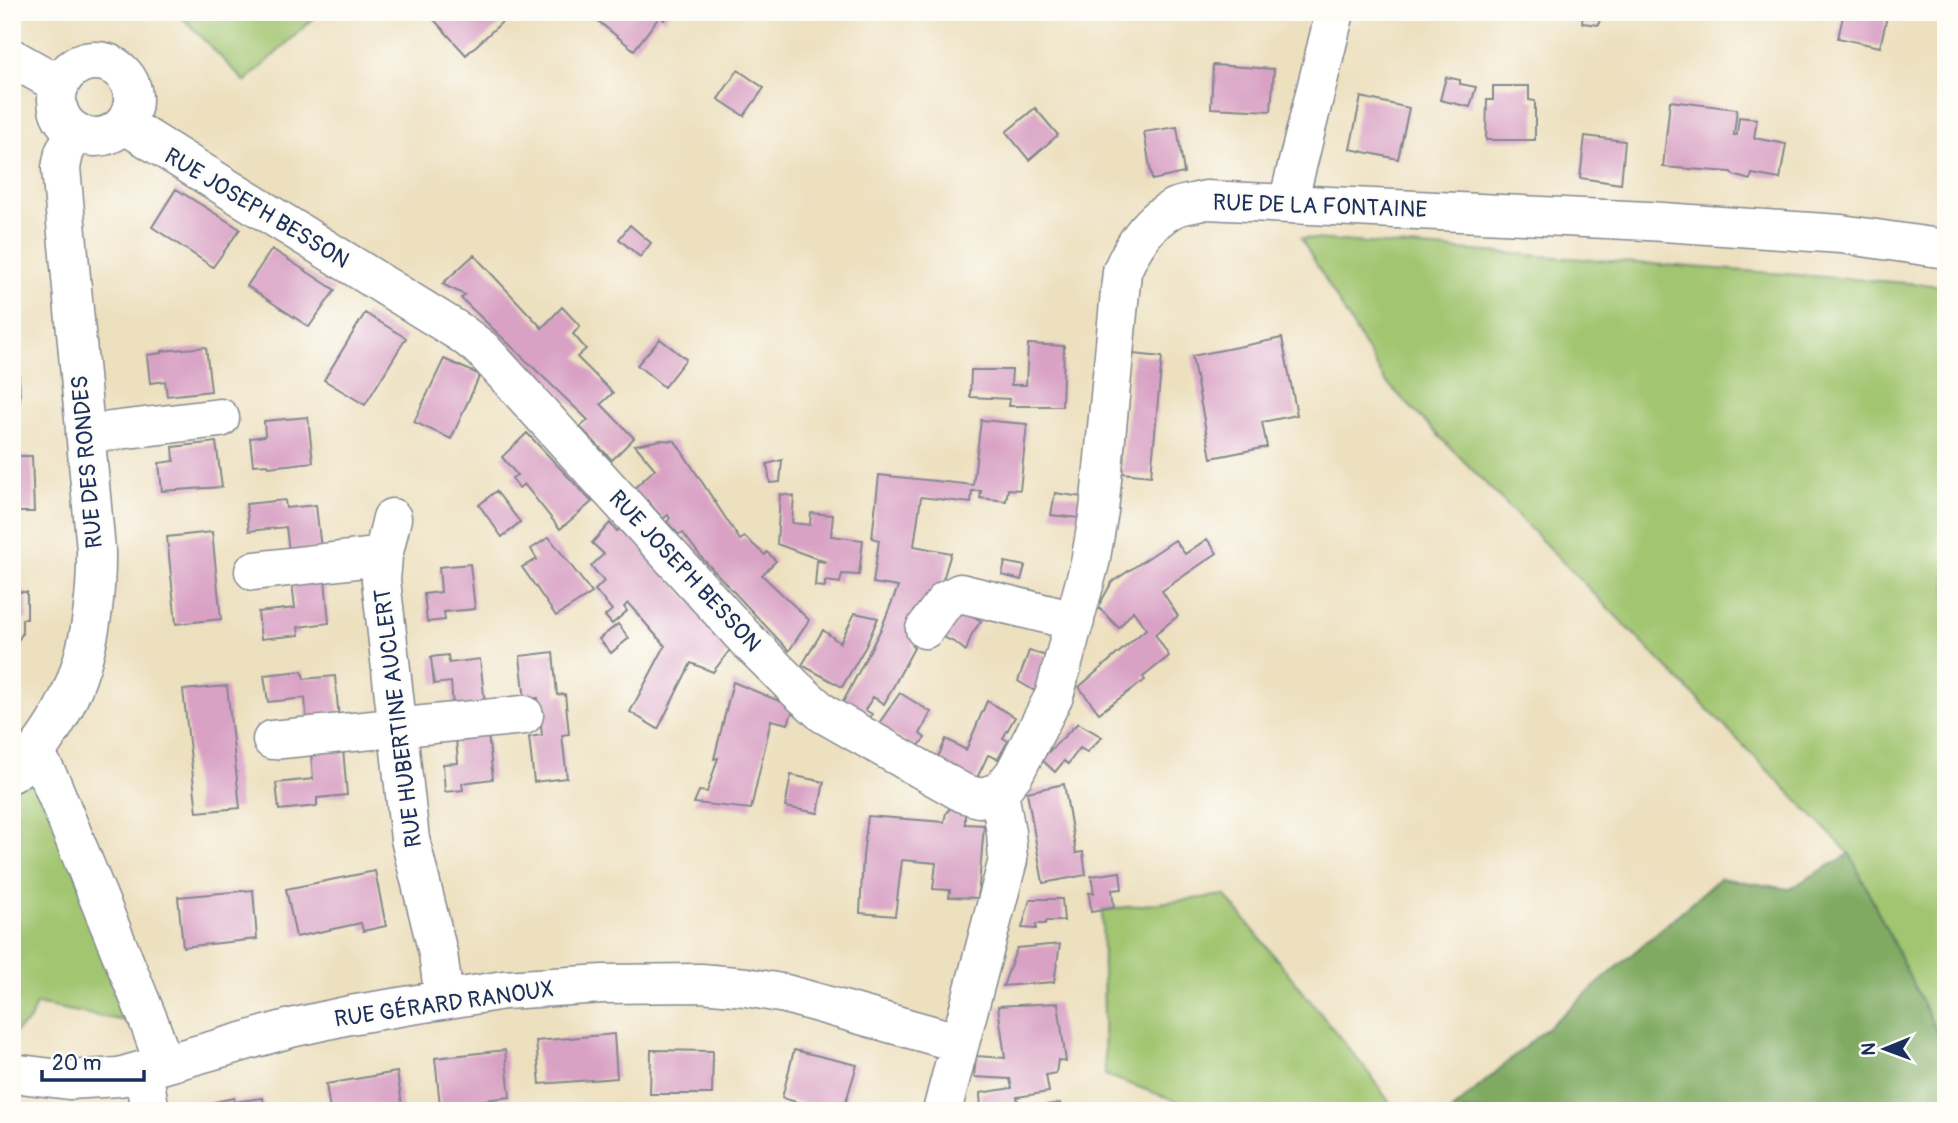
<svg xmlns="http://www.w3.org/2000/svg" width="1958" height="1123" font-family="Pangolin,sans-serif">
	<rect width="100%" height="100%" fill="#fdfcf7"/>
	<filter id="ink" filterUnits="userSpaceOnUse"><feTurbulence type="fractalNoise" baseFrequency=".0143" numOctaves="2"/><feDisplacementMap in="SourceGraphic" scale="14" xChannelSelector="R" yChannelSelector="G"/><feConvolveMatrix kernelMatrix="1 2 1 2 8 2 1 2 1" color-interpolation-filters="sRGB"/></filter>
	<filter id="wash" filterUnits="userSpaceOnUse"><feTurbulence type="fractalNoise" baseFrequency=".00686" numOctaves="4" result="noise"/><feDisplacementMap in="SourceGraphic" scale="28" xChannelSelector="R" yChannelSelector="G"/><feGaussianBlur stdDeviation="1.57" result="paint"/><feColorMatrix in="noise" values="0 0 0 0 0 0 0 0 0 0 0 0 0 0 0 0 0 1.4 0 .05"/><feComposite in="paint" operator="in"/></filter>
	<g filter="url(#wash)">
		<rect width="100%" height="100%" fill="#ede0bf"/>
		<path fill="#a1c56f" stroke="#5e7a66" stroke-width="2" d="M177 12H320L245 82Z
			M1301 238 1946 286V1052L1850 854 1385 381Z
			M30 784 42 788 135 1023 36 1004 30 1020 12 1035V791L20 786Z
			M1225 895 1375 1081 1395 1111H1204L1105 1075 1102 910Z"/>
		<path fill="#80aa62" stroke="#4e6c60" stroke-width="2" d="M1850 854 1946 1052V1111H1451L1720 878 1789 889Z"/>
		<g id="blocks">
			<path fill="#d9a2c5" d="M427 12H513L466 55Z
				M605 12H670L664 20 660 16 634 50 598 21Z
				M1583 12H1600L1599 25 1582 23Z
				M1844 12H1888L1880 47 1838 38Z
				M1213 65 1274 69 1271 111 1211 108Z
				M738 70 764 88 744 116 718 99Z
				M1446 77 1460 80V84L1476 87 1470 107 1440 100Z
				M1493 86H1529V100L1535 101V140H1486L1487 100H1493Z
				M1361 97 1409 108 1398 159 1350 149Z
				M1670 101 1737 109 1734 135H1737L1739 117 1757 119 1754 138 1786 144 1780 179 1752 174 1750 180 1733 175 1731 172 1663 167Z
				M1035 108 1058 135 1029 160 1006 132Z
				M1177 127 1184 173 1152 180 1144 132Z
				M1585 136 1625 141 1621 184 1580 178Z
				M176 189 240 229 213 267 152 227Z
				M630 225 651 243 640 257 619 239Z
				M272 249 335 290 309 327 247 286Z
				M474 255 542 328 562 307 580 326 573 334 586 349 577 357 613 393 601 404 634 438 612 460 580 427 588 420 461 298 465 295 442 284Z
				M365 313 406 338 365 405 324 380Z
				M12 333H17L20 400 12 401Z
				M1282 338 1297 415 1262 422 1267 447 1211 458 1192 356Z
				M660 339 686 359 664 387 637 365Z
				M1028 344 1064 346 1062 406H1009L1010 399 970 397 971 370H1012L1011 385H1026Z
				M206 347 211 391 167 396 165 381 150 383 147 355 162 353V351Z
				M1133 354 1162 357 1151 476 1122 473Z
				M444 359 480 375 451 439 414 422Z
				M308 417 313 462 269 467 268 464 253 465 250 438 265 436 264 421Z
				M981 420 1027 424 1020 490 1008 489 1006 501 980 498 981 491H972L971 503 921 497 914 546 951 553 936 603 928 602 912 646 914 648 884 704 873 697 865 710 872 714 866 724 841 706 881 629 898 587 873 583 879 540 872 538 879 475 973 485Z
				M527 433 592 502 560 529 524 484 519 488 512 478 517 475 502 457Z
				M661 440 675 441 740 540 745 537 765 555 767 552 776 561 762 575 809 620 789 651 702 558 683 533 678 534 667 522 670 518 668 515 663 519 647 500 641 505 630 492 655 469 635 445Z
				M216 442 222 487 162 491 159 463 174 461 173 447Z
				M12 456H32L34 512H12Z
				M782 460 780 482 770 483 767 464Z
				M496 491 520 522 502 537 479 505Z
				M1055 493 1082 497 1079 518 1051 515Z
				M780 494 794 496 792 523 810 525 811 513 833 515 831 536 863 540 859 575 842 574 840 583 825 581V587L815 586 817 561 826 562 777 544Z
				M285 500 286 508 316 505 321 549 289 552 286 527 249 531 246 504Z
				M610 523 617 531 622 527 732 647 713 672 691 663 658 729 630 712 665 646 628 603 624 607 627 611 612 624 605 616 612 610 595 590 604 581 591 566 604 554 592 543Z
				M212 532 221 619 176 624 167 537Z
				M549 537 592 593 556 616 522 567 537 559 531 549Z
				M1207 539 1217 553 1162 591 1178 616 1155 634 1169 656 1143 677 1145 680 1099 713 1079 687 1146 629 1133 611 1119 628 1098 607 1112 582 1175 540 1185 554Z
				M1005 562 1025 566 1021 580 1002 575Z
				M470 564 475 609 444 612 445 620 427 622 424 594 441 592 439 567Z
				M325 579 329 623 298 627 299 635 261 639 258 612 295 608 292 583Z
				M12 592H27V619H22V634L12 650Z
				M955 605 981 621 972 634 966 651 956 643 937 634Z
				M855 613 878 618 866 646 842 687 802 665 823 630 840 643Z
				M618 624 629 638 611 653 599 639Z
				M1029 651 1047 656 1038 693 1018 681Z
				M553 652 557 695 565 694 569 734 562 735 567 778 534 782 529 737 542 735 538 698 525 700 520 656Z
				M448 655 449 663 480 659 485 704 453 707 451 682 434 684 431 657Z
				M302 671 304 679 335 676 339 720 307 724 305 698 268 702 264 675Z
				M733 682 794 707 788 724 771 720 751 809 694 803 699 791 707 792 718 758 714 759Z
				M227 686 240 808 197 812 183 690Z
				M900 693 931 712 920 734 925 738 917 748 877 726Z
				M987 701 1015 717 1003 738 1008 741 998 759 988 755 976 780 937 759 946 739 966 750Z
				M1078 723 1102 737 1087 752 1080 748 1068 764 1064 761 1055 772 1041 759Z
				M488 734 493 779 462 783 463 790 445 792 443 764 458 763 456 738Z
				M343 749 347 795 317 798V806L279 810 276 783 313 779 311 753Z
				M791 775 824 782 818 813 785 807Z
				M1064 784 1076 853 1083 852 1086 875 1043 883 1027 792Z
				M951 807 965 812V824L984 825 978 898 949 897 950 890 933 889 936 863 902 860 895 916 860 913 863 856 868 816 944 822 946 813Z
				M375 871 386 926 363 931 361 923 296 937 286 889Z
				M1120 872 1122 889 1112 890 1114 908 1091 912 1089 893H1094L1091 876Z
				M253 890 257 939 183 947 178 897Z
				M1030 899H1062L1064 921H1046L1045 924H1036V929L1022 928Z
				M1060 944 1054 982 1003 986 1017 948Z
				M1058 1003 1066 1062 1058 1060 1056 1073 1046 1075 1049 1092 1017 1097 1019 1111H981L980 1093 1012 1088 1010 1079 974 1077 976 1056 1005 1058 998 1006Z
				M614 1034 617 1078 540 1084 536 1041Z
				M505 1050 510 1097 440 1105 435 1058Z
				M651 1050 713 1051 712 1094H650Z
				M794 1050 857 1065 843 1111H830L782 1098Z
				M397 1072 403 1111H330L326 1084Z
				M234 1098V1102L263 1098 265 1111H215L214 1102Z
				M1060 1103 1062 1111H1047L1046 1105Z"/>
		</g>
	</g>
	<g filter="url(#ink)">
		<use href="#blocks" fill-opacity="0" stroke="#84888e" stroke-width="2"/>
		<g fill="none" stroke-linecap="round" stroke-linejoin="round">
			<defs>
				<path id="minor" d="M12 58 60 85
					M57 99a38 38 0 1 1 76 0a38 38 0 1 1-76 0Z
					M124 124 461 333 482 349 744 637 796 689 824 714 963 793 979 798 999 792 1006 832 1008 860 942 1111
					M1288 203 1335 12
					M85 434 220 418
					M392 518 383 556 381 580 410 839 438 953 444 999
					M254 571 383 556
					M925 629 946 600 960 593 1075 621
					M272 740 524 715
					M35 752 52 784 149 1022 164 1064
					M12 773C20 766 29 759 36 751 82 694 97 621 96 550L61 168 64 153 75 131
					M999 792 1014 774 1054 696 1090 563 1099 511 1122 271C1133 245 1148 221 1174 208 1183 204 1196 203 1206 200L1648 221 1841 234 1946 249
					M143 1070 150 1111
					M12 1073 69 1080 119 1077 291 1028 350 1015 504 990 603 984 701 983 746 987 786 994 960 1043"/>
			</defs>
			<use href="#minor" stroke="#84888e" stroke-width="41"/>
			<use href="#minor" stroke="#fff" stroke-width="38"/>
		</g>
	</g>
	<g text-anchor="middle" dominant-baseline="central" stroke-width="5" stroke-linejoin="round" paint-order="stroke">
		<g font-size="23" fill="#1b2f5e" stroke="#fdfcf7">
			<text transform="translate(1320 206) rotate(2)">RUE DE LA FONTAINE</text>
			<text transform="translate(257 208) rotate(31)">RUE JOSEPH BESSON</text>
			<text transform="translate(87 462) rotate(-95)">RUE DES RONDES</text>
			<text transform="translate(685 571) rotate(47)">RUE JOSEPH BESSON</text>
			<text transform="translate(398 718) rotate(-97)">RUE HUBERTINE AUCLERT</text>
			<text transform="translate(444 1004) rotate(-8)">RUE GÉRARD RANOUX</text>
		</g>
	</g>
	<rect width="1958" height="1123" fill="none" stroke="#fdfcf7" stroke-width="42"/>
	<g transform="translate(1885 1049) rotate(269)" stroke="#fdfcf7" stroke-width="5" paint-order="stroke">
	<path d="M0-5L12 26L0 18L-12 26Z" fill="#1b2f5e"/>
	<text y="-10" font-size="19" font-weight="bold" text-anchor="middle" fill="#1b2f5e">N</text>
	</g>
	<path d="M42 1070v10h102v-10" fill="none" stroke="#1b2f5e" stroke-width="3.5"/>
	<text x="52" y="1070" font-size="21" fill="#1b2f5e" stroke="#fdfcf7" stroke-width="5" paint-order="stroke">20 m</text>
</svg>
